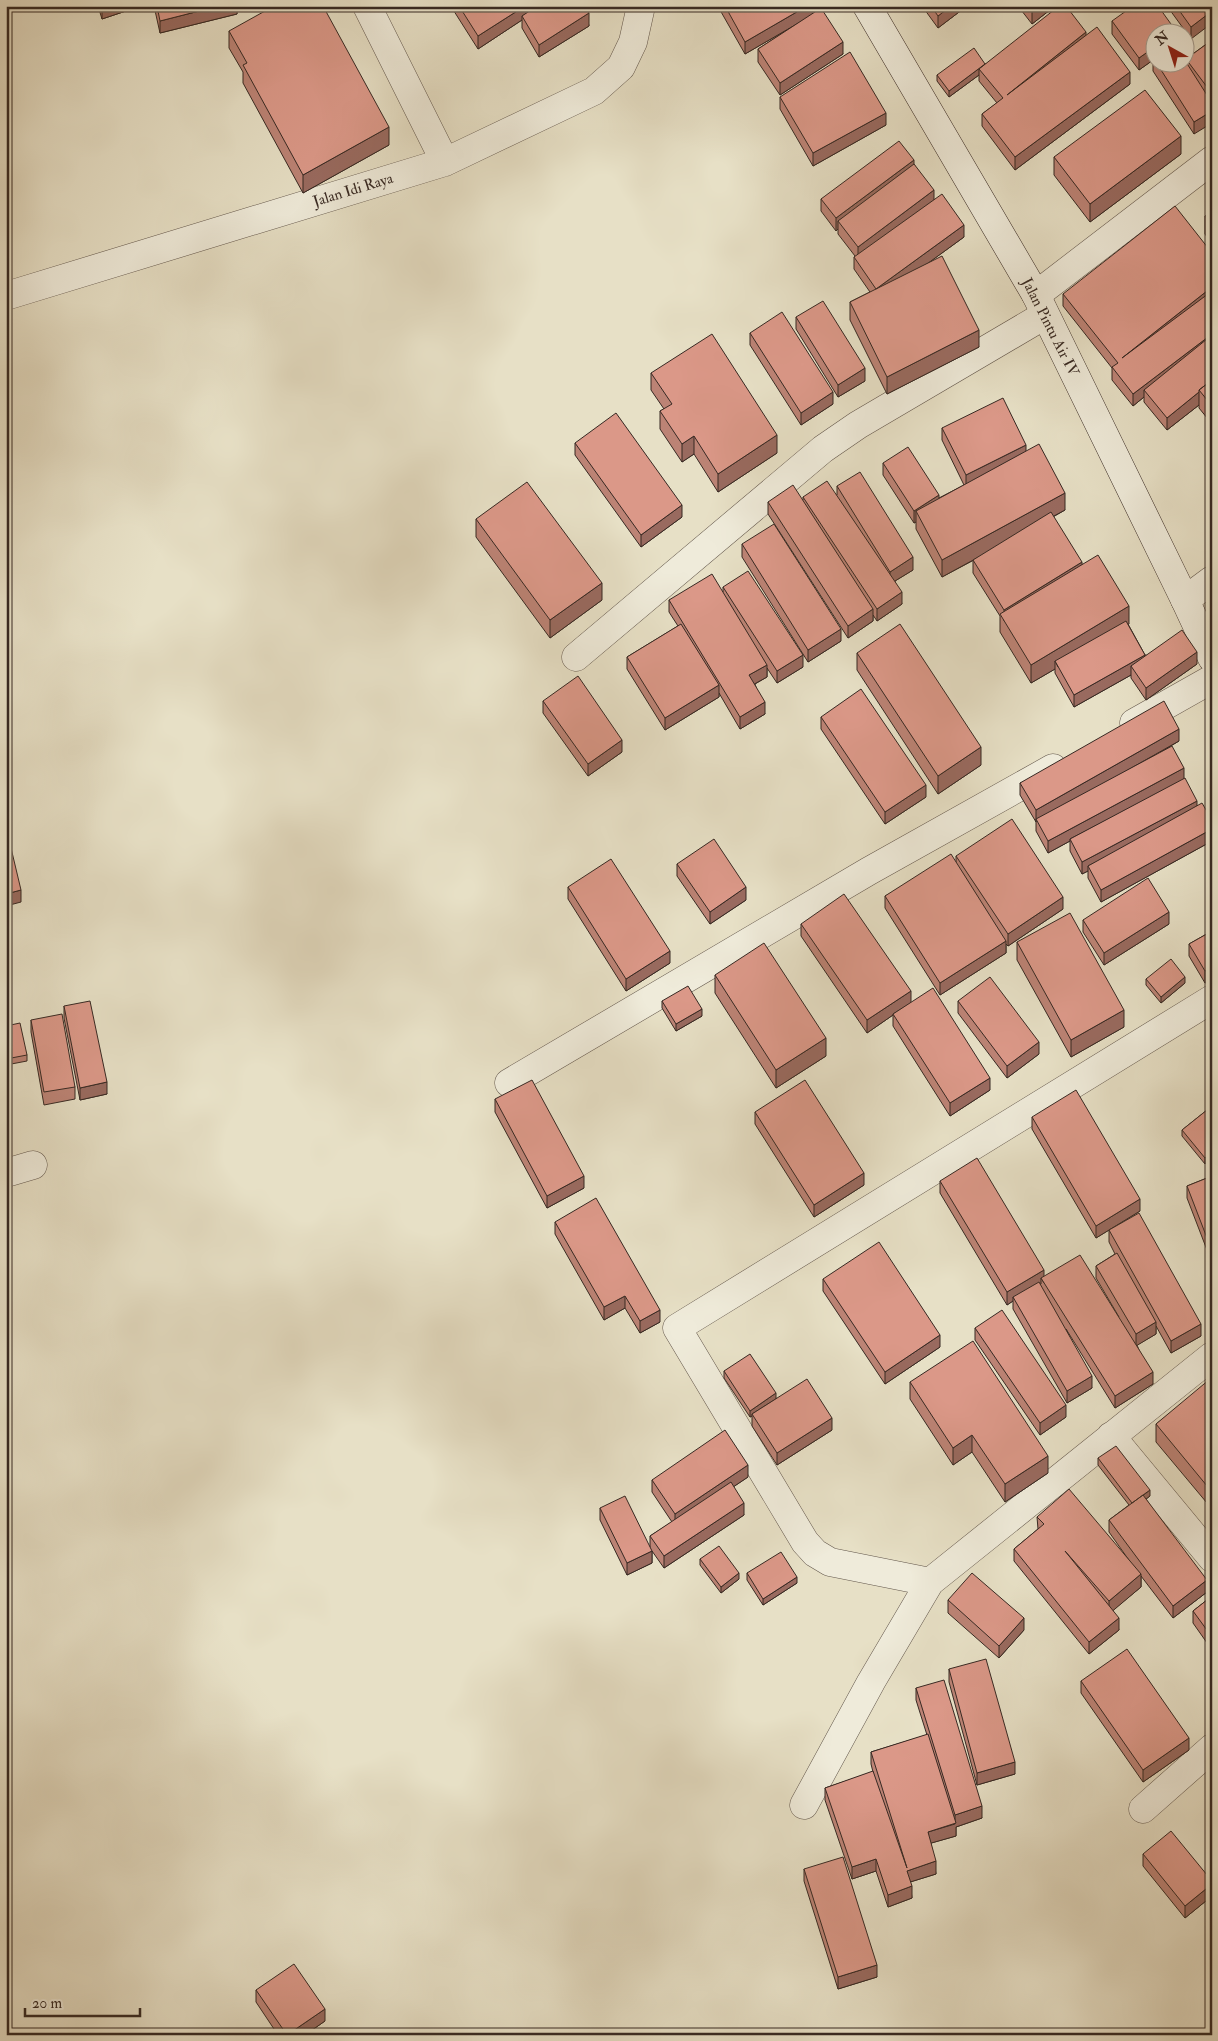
<svg xmlns="http://www.w3.org/2000/svg" width="1218" height="2041" font-family="'IM FELL Double Pica',serif">
	<rect width="100%" height="100%" fill="#e7e0c6"/>
	<filter id="stains"><feTurbulence type="fractalNoise" baseFrequency=".004" numOctaves="4"/><feColorMatrix values="0 0 0 0 .2 0 0 0 0 .09 0 0 0 0 .02 0 0 0 .5 -.17"/></filter>
	<radialGradient id="worn" r=".72"><stop offset=".6" stop-color="#630" stop-opacity="0"/><stop offset="1" stop-color="#630" stop-opacity=".3"/></radialGradient>
	<g fill="none" stroke-linecap="round" stroke-linejoin="round">
		<defs>
			<path id="minor" d="M367 6 445 162
				M1036 295 1212 160
				M6 296 445 162 594 91 621 67 633 42 641 6
				M1185 600 1212 580
				M576 657 823 449 858 425 1045 315
				M1134 723 1212 679
				M509 1083 869 871 1053 768
				M6 1173 33 1165
				M1111 1436 1212 1558
				M930 1582 830 1562 815 1553 805 1542 677 1328 1212 999
				M804 1805 871 1682 930 1582 1212 1356
				M1143 1809 1212 1748"/>
			<path id="secondary" d="M867 6 1036 295 1185 600 1212 658"/>
		</defs>
		<use href="#minor" stroke="#63574c" stroke-width="29"/>
		<use href="#secondary" stroke="#372923" stroke-width="29"/>
		<use href="#minor" stroke="#efebda" stroke-width="28"/>
		<use href="#secondary" stroke="#efebda" stroke-width="28"/>
	</g>
	<path fill="#bc8375" stroke="#372923" d="M98 6H135V8L102 19Z
		M154 6H237V14L160 33Z
		M452 6H585L589 26 539 57 522 28V20L478 49 452 8Z
		M720 6H828L822 10 843 54 780 95 758 62V49L795 25 745 54 720 10Z
		M922 6H967L938 28Z
		M1018 6H1055L1032 24Z
		M1167 6H1212L1191 39Z
		M1112 21 1176 32H1156L1186 63V59L1212 40 1208 98 1194 134 1153 71V60L1139 70 1112 34Z
		M229 31 389 145 303 193 243 83V72L229 48Z
		M1086 35 1130 84 1015 170 982 126V114L997 103 979 81V75L949 97 937 81V75L985 64Z
		M780 97 886 125 813 166 780 109Z
		M1181 154 1090 222 1054 175V157Z
		M914 164 934 200 964 237 931 261 979 347 887 394 850 320V302L870 292 854 269V257L855 256 838 234V229L836 231 821 211V199Z
		M1212 211V244L1205 234V216Z
		M1212 253V424L1199 408V405L1167 430 1144 402V397L1133 406 1112 380V368L1063 306V294Z
		M796 317 865 381 838 397 796 329Z
		M750 333 833 404 801 425 750 345Z
		M651 373 777 453 718 492 694 454 682 462 660 429V411L664 409 651 390Z
		M942 428 1026 451 1065 510 1053 517 1082 564 1129 624H1128L1145 655 1197 664 1146 700 1131 678V675L1074 707 1055 673V669L1031 683 1000 632V616L973 573V560H974L942 577 916 529V522L914 523 883 475V463L939 498 964 485 942 440Z
		M575 443 682 517 641 547 575 455Z
		M837 486 913 570 895 581 902 604 877 621 873 615V621L848 638 768 514V502L803 500V497L837 495Z
		M476 519 602 600 550 638 476 537Z
		M742 544 841 641 808 662 742 557Z
		M723 587 803 667 777 683 767 668V677L755 684 765 714 740 729 719 693V697L665 730 627 669V657L678 626 669 612V600L723 592Z
		M857 653 981 765 938 794 857 670Z
		M543 701 622 752 588 776 543 713Z
		M821 717 926 797 885 824 821 729Z
		M1179 741 1161 752 1184 778 1197 806 1212 820V841L1101 902 1088 878V871L1082 874 1070 851V841L1048 853 1036 831V822L1020 795V783Z
		M1212 791V809L1209 805V793Z
		M956 856 1063 909 1008 946 1006 944V953L940 995 885 908V896L956 862Z
		M677 864 746 900 710 924 677 876Z
		M568 887 670 963 626 991 568 899Z
		M1083 920 1169 924 1104 965 1083 932Z
		M801 924 911 1002 990 1090 950 1116 893 1026V1015L867 1033 801 936Z
		M1212 931V979L1205 983 1189 956V944Z
		M1017 942 1124 1027 1071 1057 1017 960Z
		M715 975 826 1056 776 1088 715 993Z
		M1146 979 1185 983 1161 1003 1146 985Z
		M662 1001 702 1016 676 1031 662 1008Z
		M958 1001 1039 1054 1007 1078 958 1013Z
		M64 1006 107 1094 80 1100 64 1018Z
		M31 1020 75 1087V1099L44 1105 31 1032Z
		M6 1026 27 1055V1061L6 1065Z
		M495 1099 584 1188 547 1208 495 1112Z
		M1212 1106 1205 1164 1182 1136V1130Z
		M755 1112 864 1185 814 1217 755 1124Z
		M1032 1117 1140 1211 1096 1238 1032 1129Z
		M1212 1176V1263L1187 1198V1186Z
		M940 1181 1044 1277 1119 1317 1096 1278V1266L1115 1254 1109 1242V1230L1201 1336 1171 1353 1156 1326V1334L1137 1345 1153 1384 1115 1408 1066 1329 1092 1388 1067 1403 1013 1309V1301L1007 1305 940 1193Z
		M555 1222 660 1322 640 1333 625 1308 604 1320 555 1234Z
		M823 1279 940 1347 885 1384 823 1291Z
		M975 1328 1066 1417 1040 1435 975 1340Z
		M724 1371 776 1398 832 1430 777 1465 752 1426V1416L750 1417 724 1378Z
		M1212 1381V1509L1156 1442V1424Z
		M910 1382 1048 1473 1005 1502 972 1452 953 1465 910 1399Z
		M1098 1458 1150 1496 1146 1499 1207 1592 1173 1618 1141 1576V1587L1113 1610 1119 1630 1089 1654 1014 1561V1549L1038 1529 1037 1517 1131 1563 1109 1532V1520L1129 1505 1098 1465Z
		M748 1477 733 1487 744 1515 664 1568 652 1551V1563L627 1575 600 1520V1508L650 1547V1536L672 1522 652 1492V1480Z
		M700 1559 739 1579 721 1593 700 1565Z
		M747 1573 797 1583 763 1605 747 1580Z
		M1212 1596V1650L1193 1623V1611Z
		M948 1600 1024 1630 999 1658 948 1613Z
		M949 1669 1015 1774 977 1785 949 1682Z
		M1081 1681 1189 1750 1143 1782 1081 1693Z
		M916 1688 982 1818 956 1827V1836L931 1843 936 1874 910 1882 912 1898 888 1907 876 1871 852 1879 825 1800V1788L873 1772 871 1764V1752L927 1735 916 1700Z
		M1143 1854 1212 1881V1896L1185 1918 1143 1866Z
		M804 1869 877 1977 838 1989 804 1881Z
		M256 1990 325 2021 305 2035H278L256 2002Z"/>
	<path fill="#996a5f" stroke="#372923" d="M135 6V8L102 19V7Z
		M219 6H237V14L160 33V21Z
		M525 6H542L522 16V20L478 49V36Z
		M807 6H828L745 54V42Z
		M951 6H967L938 28V16Z
		M1039 6H1055L1032 24V12Z
		M1212 11V23L1191 39V27Z
		M589 13V26L539 57V45Z
		M1086 32V44L1007 95Z
		M843 42V54L780 95V83Z
		M1156 46V58L1139 70V58Z
		M985 64 979 69V75L949 97V91Z
		M1130 72V84L1015 170V157Z
		M1212 83V95L1207 99V87Z
		M1212 111V123L1194 134V122Z
		M886 113V125L813 166V153Z
		M389 127V145L303 193V175Z
		M1181 136V154L1090 222V204Z
		M914 160V172L838 221V229L836 231V218Z
		M934 190V202L858 260V247Z
		M964 225V237L876 301V289Z
		M1212 287V299L1122 358Z
		M979 330V347L887 394V377Z
		M1212 334V346L1144 390V397L1133 406V394Z
		M865 368V381L838 397V385Z
		M833 392V404L801 425V413Z
		M1199 392V405L1167 430V418Z
		M777 435V453L718 492V474Z
		M694 436V454L682 462V444Z
		M1026 445V457L966 487V475Z
		M1065 493V510L942 577V560Z
		M939 495V507L916 511V522L914 523V511Z
		M682 505V517L641 547V535Z
		M913 557V570L890 584V572Z
		M1082 562V574L1004 621V610Z
		M602 583V600L550 638V620Z
		M902 592V604L877 621V609Z
		M1129 606V624L1058 667 1055 661V669L1031 683V665Z
		M873 609V621L848 638V626Z
		M841 629V641L808 662V650Z
		M1197 652V664L1146 700V688Z
		M803 655V667L777 683V671Z
		M1145 655V667L1131 666V675L1074 707V695Z
		M767 665V677L749 687V675Z
		M719 685V697L665 730V718Z
		M765 702V714L740 729V717Z
		M1179 729V741L1038 821 1036 819V822V810Z
		M622 740V752L588 776V764Z
		M981 747V765L938 794V776Z
		M1184 768V780L1070 839V841L1048 853V841Z
		M926 785V797L885 824V812Z
		M1197 801V813L1088 866V871L1082 874V862Z
		M1212 829V841L1101 902V890Z
		M746 887V900L710 924V912Z
		M21 890V902L6 906V894Z
		M1063 897V909L1008 946V934Z
		M1169 912V924L1104 965V953Z
		M1006 941V953L940 995V983Z
		M670 951V963L626 991V979Z
		M1212 967V979L1205 983V971Z
		M1185 977V983L1161 1003V997Z
		M911 991V1003L893 1014V1015L867 1033V1020Z
		M702 1009V1016L676 1031V1024Z
		M1124 1010V1027L1071 1057V1040Z
		M826 1038V1056L776 1088V1070Z
		M1039 1042V1054L1007 1078V1066Z
		M990 1078V1090L950 1116V1103Z
		M107 1082V1094L80 1100V1088Z
		M1212 1152V1158L1205 1164V1158Z
		M864 1173V1185L814 1217V1205Z
		M584 1176V1188L547 1208V1196Z
		M1140 1199V1211L1096 1238V1226Z
		M1044 1270V1283L1041 1278V1284L1015 1300 1013 1297V1301L1007 1305V1292Z
		M625 1296V1308L604 1320V1307Z
		M660 1310V1322L640 1333V1321Z
		M1156 1322V1334L1136 1346V1334Z
		M1201 1324V1336L1171 1353V1341Z
		M940 1335V1347L885 1384V1372Z
		M1153 1372V1384L1115 1408V1396Z
		M1092 1376V1388L1067 1403V1391Z
		M776 1393V1399L752 1414V1416L750 1417V1411Z
		M1066 1405V1417L1040 1435V1423Z
		M832 1418V1430L777 1465V1453Z
		M972 1435V1452L953 1465V1448Z
		M1048 1456V1473L1005 1502V1484Z
		M748 1465V1477L675 1526V1514Z
		M1150 1490V1496L1132 1510V1504Z
		M744 1503V1515L664 1568V1556Z
		M652 1551V1563L627 1575V1563Z
		M739 1573V1579L721 1593V1587Z
		M1141 1574V1587L1109 1614V1601Z
		M797 1577V1583L763 1605V1599Z
		M1207 1580V1592L1173 1618V1606Z
		M1024 1618V1630L999 1658V1646Z
		M1119 1618V1630L1089 1654V1642Z
		M1189 1738V1750L1143 1782V1770Z
		M1015 1762V1774L977 1785V1773Z
		M982 1806V1818L956 1827V1836L928 1844V1832L955 1824V1815Z
		M876 1859V1871L852 1879V1867Z
		M936 1861V1874L907 1883V1871Z
		M1212 1884V1896L1185 1918V1906Z
		M912 1886V1898L888 1907V1895Z
		M877 1965V1977L838 1989V1977Z
		M325 2009V2021L305 2035H287Z"/>
	<path fill="#db9888" stroke="#372923" d="M157 6H219L160 21Z
		M274 6H323L389 127 303 175 243 65 247 63 229 31Z
		M459 6H525L478 36Z
		M537 6H585L589 13 539 45 522 16Z
		M725 6H807L745 42Z
		M931 6H951L938 16Z
		M1027 6H1039L1032 12Z
		M1059 6H1066L1086 32 1007 95 1097 27 1130 72 1015 157 982 114 1003 98 979 69Z
		M1133 6H1158L1176 31 1174 32H1156V46L1139 58 1112 21Z
		M1176 6H1212V11L1191 27Z
		M821 8 843 42 780 83 758 49Z
		M1212 40V83L1207 87 1186 59Z
		M974 48 985 64 949 91 937 75Z
		M850 52 886 113 813 153 780 97Z
		M1156 62H1186L1212 103V111L1194 122Z
		M1145 90 1181 136 1090 204 1054 157Z
		M899 141 914 160 836 218 821 199Z
		M914 164 934 190 858 247 838 221Z
		M942 194 964 225 876 289 854 257Z
		M1175 206 1212 253V287L1122 358 1212 291V334L1133 394 1112 367 1118 363 1063 294Z
		M1212 211V226L1205 216Z
		M942 256 979 330 887 377 850 302Z
		M823 301 865 368 838 385 796 317Z
		M782 312 833 392 801 413 750 333Z
		M712 334 777 435 718 474 694 436 682 444 660 411 672 404 651 373Z
		M1212 335V380L1199 390V392L1167 418 1144 390Z
		M1212 380V406L1199 390Z
		M1003 398 1026 445 966 475 942 428Z
		M616 413 682 505 641 535 575 443Z
		M1039 444 1065 493 942 560 916 511Z
		M908 447 939 495 914 511 883 463Z
		M860 472 913 557 890 572 837 486Z
		M827 481 902 592 877 609 803 497Z
		M527 482 602 583 550 620 476 519Z
		M793 485 873 609 848 626 768 502Z
		M1051 512 1082 562 1004 610 973 560Z
		M774 524 841 629 808 650 742 544Z
		M1098 555 1129 606 1031 665 1000 614Z
		M748 571 803 655 777 671 723 587Z
		M712 574 767 665 749 675 765 702 740 717 669 600Z
		M1126 621 1145 655 1074 695 1055 661Z
		M681 624 719 685 665 718 627 657Z
		M900 624 981 747 938 776 857 653Z
		M1182 630 1197 652 1146 688 1131 666Z
		M578 676 622 740 588 764 543 701Z
		M861 689 926 785 885 812 821 717Z
		M1164 701 1179 729 1036 810 1020 783Z
		M1172 746 1184 768 1048 841 1036 819Z
		M1185 778 1197 801 1082 862 1070 839Z
		M1202 803 1212 820V829L1101 890 1088 866Z
		M1012 819 1063 897 1008 934 956 856Z
		M6 827 21 890 6 894Z
		M714 839 746 887 710 912 677 864Z
		M951 854 1006 941 940 983 885 896Z
		M611 859 670 951 626 979 568 887Z
		M1148 878 1169 912 1104 953 1083 920Z
		M844 894 911 991 867 1020 801 924Z
		M1070 913 1124 1010 1071 1040 1017 942Z
		M1212 931V967L1205 971 1189 944Z
		M764 943 826 1038 776 1070 715 975Z
		M1171 959 1185 977 1161 997 1146 979Z
		M990 977 1039 1042 1007 1066 958 1001Z
		M688 986 702 1009 676 1024 662 1001Z
		M933 988 990 1078 950 1103 893 1014Z
		M90 1001 107 1082 80 1088 64 1006Z
		M62 1014 75 1087 44 1092 31 1020Z
		M20 1023 27 1055 6 1059V1026Z
		M532 1080 584 1176 547 1196 495 1099Z
		M805 1080 864 1173 814 1205 755 1112Z
		M1076 1090 1140 1199 1096 1226 1032 1117Z
		M1212 1106V1152L1205 1158 1182 1130Z
		M977 1158 1044 1270 1007 1292 940 1181Z
		M1212 1176V1251L1187 1186Z
		M596 1198 660 1310 640 1321 625 1296 604 1307 555 1222Z
		M1139 1213 1201 1324 1171 1341 1109 1230Z
		M879 1242 940 1335 885 1372 823 1279Z
		M1117 1253 1156 1322 1136 1334 1096 1266Z
		M1080 1255 1153 1372 1115 1396 1041 1278Z
		M1039 1282 1092 1376 1067 1391 1013 1297Z
		M1002 1310 1066 1405 1040 1423 975 1328Z
		M973 1341 1048 1456 1005 1484 972 1435 953 1448 910 1382Z
		M750 1354 776 1393 750 1411 724 1371Z
		M807 1379 832 1418 777 1453 752 1414Z
		M1210 1379 1212 1381V1492L1156 1424Z
		M725 1430 748 1465 675 1514 652 1480Z
		M1116 1446 1150 1490 1132 1503 1098 1458Z
		M731 1482 744 1503 664 1556 650 1536Z
		M1069 1489 1141 1574 1109 1601 1065 1551 1119 1618 1089 1642 1014 1549 1044 1524 1037 1517Z
		M1143 1495 1207 1580 1173 1606 1109 1520Z
		M625 1496 652 1551 627 1563 600 1508Z
		M719 1546 739 1573 721 1587 700 1559Z
		M781 1552 797 1577 763 1599 747 1573Z
		M972 1573 1024 1618 999 1646 948 1600Z
		M1212 1596V1637L1193 1611Z
		M1127 1649 1189 1738 1143 1770 1081 1681Z
		M986 1659 1015 1762 977 1773 949 1669Z
		M944 1680 982 1806 955 1815 916 1688Z
		M928 1734 956 1823 928 1832 936 1861 907 1871 912 1886 888 1895 876 1859 852 1867 825 1788 873 1771 907 1868 871 1752Z
		M1171 1831 1212 1881V1884L1185 1906 1143 1854Z
		M843 1857 877 1965 838 1977 804 1869Z
		M294 1964 325 2009 287 2035 256 1990Z"/>
	<g text-anchor="middle" dominant-baseline="central" stroke-width="4.5" stroke-linejoin="round" paint-order="stroke">
		<g font-size="15" fill="#372923" stroke="#efebda">
			<text transform="translate(353 190) rotate(-17)">Jalan Idi Raya</text>
			<text transform="translate(1050 327) rotate(63)">Jalan Pintu Air IV</text>
		</g>
	</g>
	<rect width="1218" height="2041" fill="none" stroke="#e7e0c6" stroke-width="25"/>
	<rect x="8" y="8" width="1203" height="2026" fill="none" stroke="#372923" stroke-width="2.5"/>
	<rect x="12" y="12" width="1193" height="2016" fill="none" stroke="#372923"/>
	<g transform="translate(1170 48) rotate(321)"><circle r="24" fill="#efebda" stroke="#a59d91"/>
	<path d="M0-4L9 19L0 12L-9 19Z" fill="#8f2418"/>
	<text y="-8" font-size="14" font-weight="bold" text-anchor="middle" fill="#372923">N</text>
	</g>
	<path d="M25 2008v8h115v-8" fill="none" stroke="#372923" stroke-width="2.5"/>
	<text x="32" y="2008" font-size="15" fill="#372923" stroke="#efebda" stroke-width="4" paint-order="stroke">20 m</text>
	<rect width="100%" height="100%" filter="url(#stains)"/>
	<rect width="100%" height="100%" fill="url(#worn)"/>
</svg>
